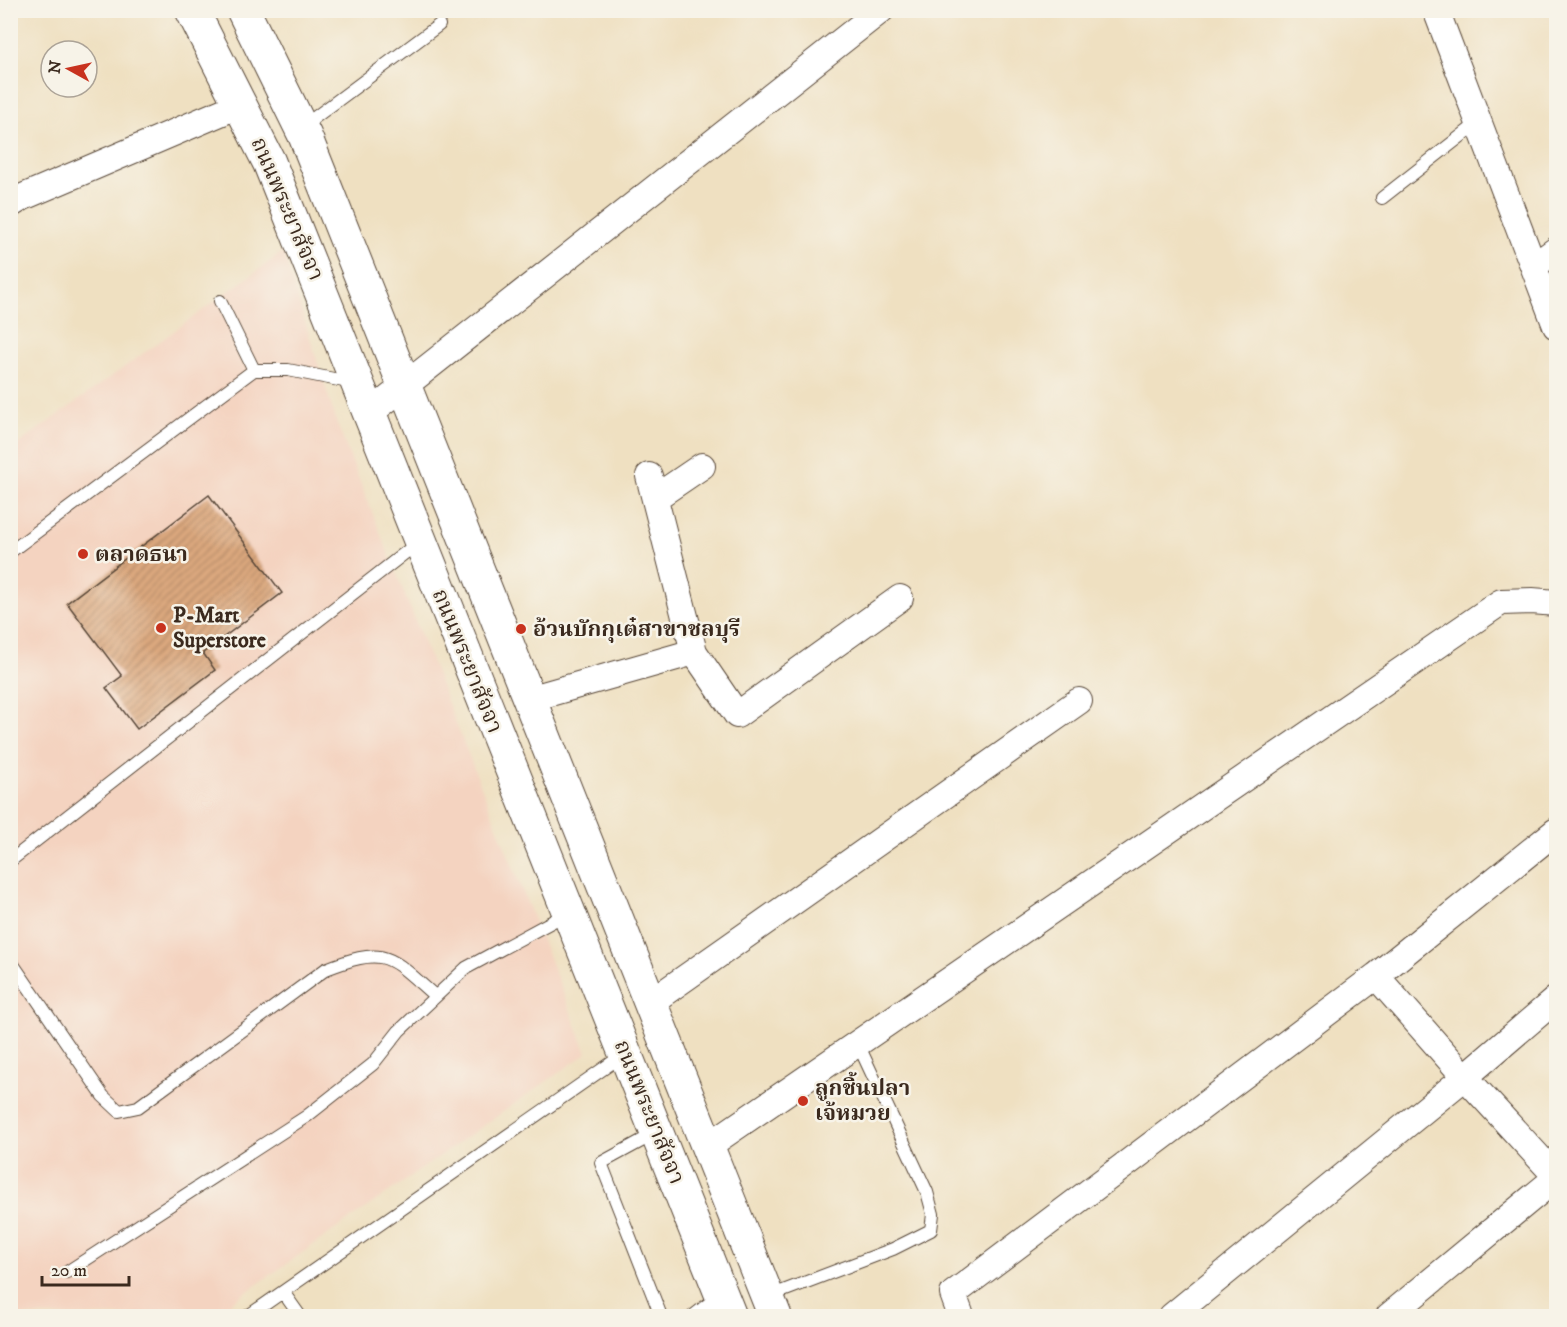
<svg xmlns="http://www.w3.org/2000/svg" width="1567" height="1327" font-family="'IM FELL DW Pica','Noto Serif Thai',serif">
	<defs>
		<pattern id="building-hatch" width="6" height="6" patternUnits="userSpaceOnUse" patternTransform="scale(1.5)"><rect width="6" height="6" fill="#dba87e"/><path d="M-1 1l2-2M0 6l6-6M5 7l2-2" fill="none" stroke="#b38967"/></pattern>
	</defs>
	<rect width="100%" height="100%" fill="#f7f3e8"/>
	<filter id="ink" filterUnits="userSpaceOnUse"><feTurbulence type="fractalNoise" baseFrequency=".0167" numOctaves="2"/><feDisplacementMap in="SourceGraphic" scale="12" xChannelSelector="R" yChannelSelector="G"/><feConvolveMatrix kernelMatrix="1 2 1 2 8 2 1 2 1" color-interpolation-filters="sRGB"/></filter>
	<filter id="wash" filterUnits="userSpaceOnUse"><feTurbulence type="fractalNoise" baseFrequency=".008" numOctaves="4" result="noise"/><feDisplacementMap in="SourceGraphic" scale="24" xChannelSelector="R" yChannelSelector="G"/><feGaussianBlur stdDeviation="1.35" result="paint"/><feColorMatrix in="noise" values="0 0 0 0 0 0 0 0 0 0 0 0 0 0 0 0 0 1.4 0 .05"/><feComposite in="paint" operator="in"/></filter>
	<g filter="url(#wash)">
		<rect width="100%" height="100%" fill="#efe0c1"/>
		<path fill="#f4d3c0" d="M283 252 337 424 587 1053 212 1316H11L10 450Z"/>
		<g id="blocks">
			<path fill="url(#building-hatch)" d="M209 495 282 593 203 653 215 670 137 729 106 688 122 676 67 603Z"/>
		</g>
	</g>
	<g filter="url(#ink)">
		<use href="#blocks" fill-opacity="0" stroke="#564536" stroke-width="1.5"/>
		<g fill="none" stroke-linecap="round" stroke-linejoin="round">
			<defs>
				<path id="service" d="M302 127 439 25
					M1382 198 1479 122
					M220 301 254 370
					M10 552 254 370H288L354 383
					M10 861 419 542
					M10 960 103 1096 119 1111 138 1107 326 969C387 945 389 956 435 996
					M656 1133 601 1163 661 1316
					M67 1272 307 1116 373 1064 399 1031 466 968 568 913
					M283 1292 300 1316
					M770 1296 893 1249 931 1230 933 1214 927 1192 858 1044
					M248 1316 623 1055
					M693 1316 720 1295"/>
				<path id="minor" d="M1436 10 1556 326
					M10 205 23 197 241 104
					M1534 266 1556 250
					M370 413 881 10
					M649 476 694 652 737 715 900 598
					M655 498 702 466
					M529 699 694 652
					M1376 976 1465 1077 1556 1176
					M651 1002 1079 701
					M708 1146 1501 602 1532 601 1556 603
					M961 1316 953 1294 1376 976 1556 831
					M1172 1316 1465 1077 1556 999
					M1389 1316 1556 1178"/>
				<path id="secondary" d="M192 10 269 162 730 1316
					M243 10 305 136 775 1316"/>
			</defs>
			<use href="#service" stroke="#564536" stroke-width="14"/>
			<use href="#minor" stroke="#564536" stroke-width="28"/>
			<use href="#secondary" stroke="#564536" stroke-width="35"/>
			<use href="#service" stroke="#fff" stroke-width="12"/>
			<use href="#minor" stroke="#fff" stroke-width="26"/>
			<use href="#secondary" stroke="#fff" stroke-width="33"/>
		</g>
	</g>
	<g fill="#c8321e" stroke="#f7f3e8" stroke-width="2">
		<circle cx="83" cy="554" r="6"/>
		<circle cx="161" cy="628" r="6"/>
		<circle cx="521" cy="629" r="6"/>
		<circle cx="803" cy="1101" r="6"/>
	</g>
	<g text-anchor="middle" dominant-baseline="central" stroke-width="5" stroke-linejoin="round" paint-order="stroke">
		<g font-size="22" fill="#3b2a1e" stroke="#f7f3e8">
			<text transform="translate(287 209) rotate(67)">ถนนพระยาสัจจา</text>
			<text transform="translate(467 661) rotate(68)">ถนนพระยาสัจจา</text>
			<text transform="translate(649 1112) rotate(68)">ถนนพระยาสัจจา</text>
		</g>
		<g font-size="22" font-weight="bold" fill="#3b2a1e" stroke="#f7f3e8" text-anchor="start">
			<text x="95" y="554">ตลาดธนา</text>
			<text x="173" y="615">P-Mart<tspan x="173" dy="25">Superstore</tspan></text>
			<text x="533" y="629">อ้วนบักกุเต๋สาขาชลบุรี</text>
			<text x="815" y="1088">ลูกชิ้นปลา<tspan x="815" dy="25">เจ้หมวย</tspan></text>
		</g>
	</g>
	<rect width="1567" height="1327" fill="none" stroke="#f7f3e8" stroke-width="36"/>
	<g transform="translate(69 69) rotate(278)"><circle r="28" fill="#f7f3e8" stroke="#aca397" stroke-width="1.5"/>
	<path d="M0-4.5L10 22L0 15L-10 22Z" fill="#c8321e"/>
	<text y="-9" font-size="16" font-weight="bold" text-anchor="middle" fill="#3b2a1e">N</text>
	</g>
	<path d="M42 1276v9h87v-9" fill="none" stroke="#3b2a1e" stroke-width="3"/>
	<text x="51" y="1276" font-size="18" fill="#3b2a1e" stroke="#f7f3e8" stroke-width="4.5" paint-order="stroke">20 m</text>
</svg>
